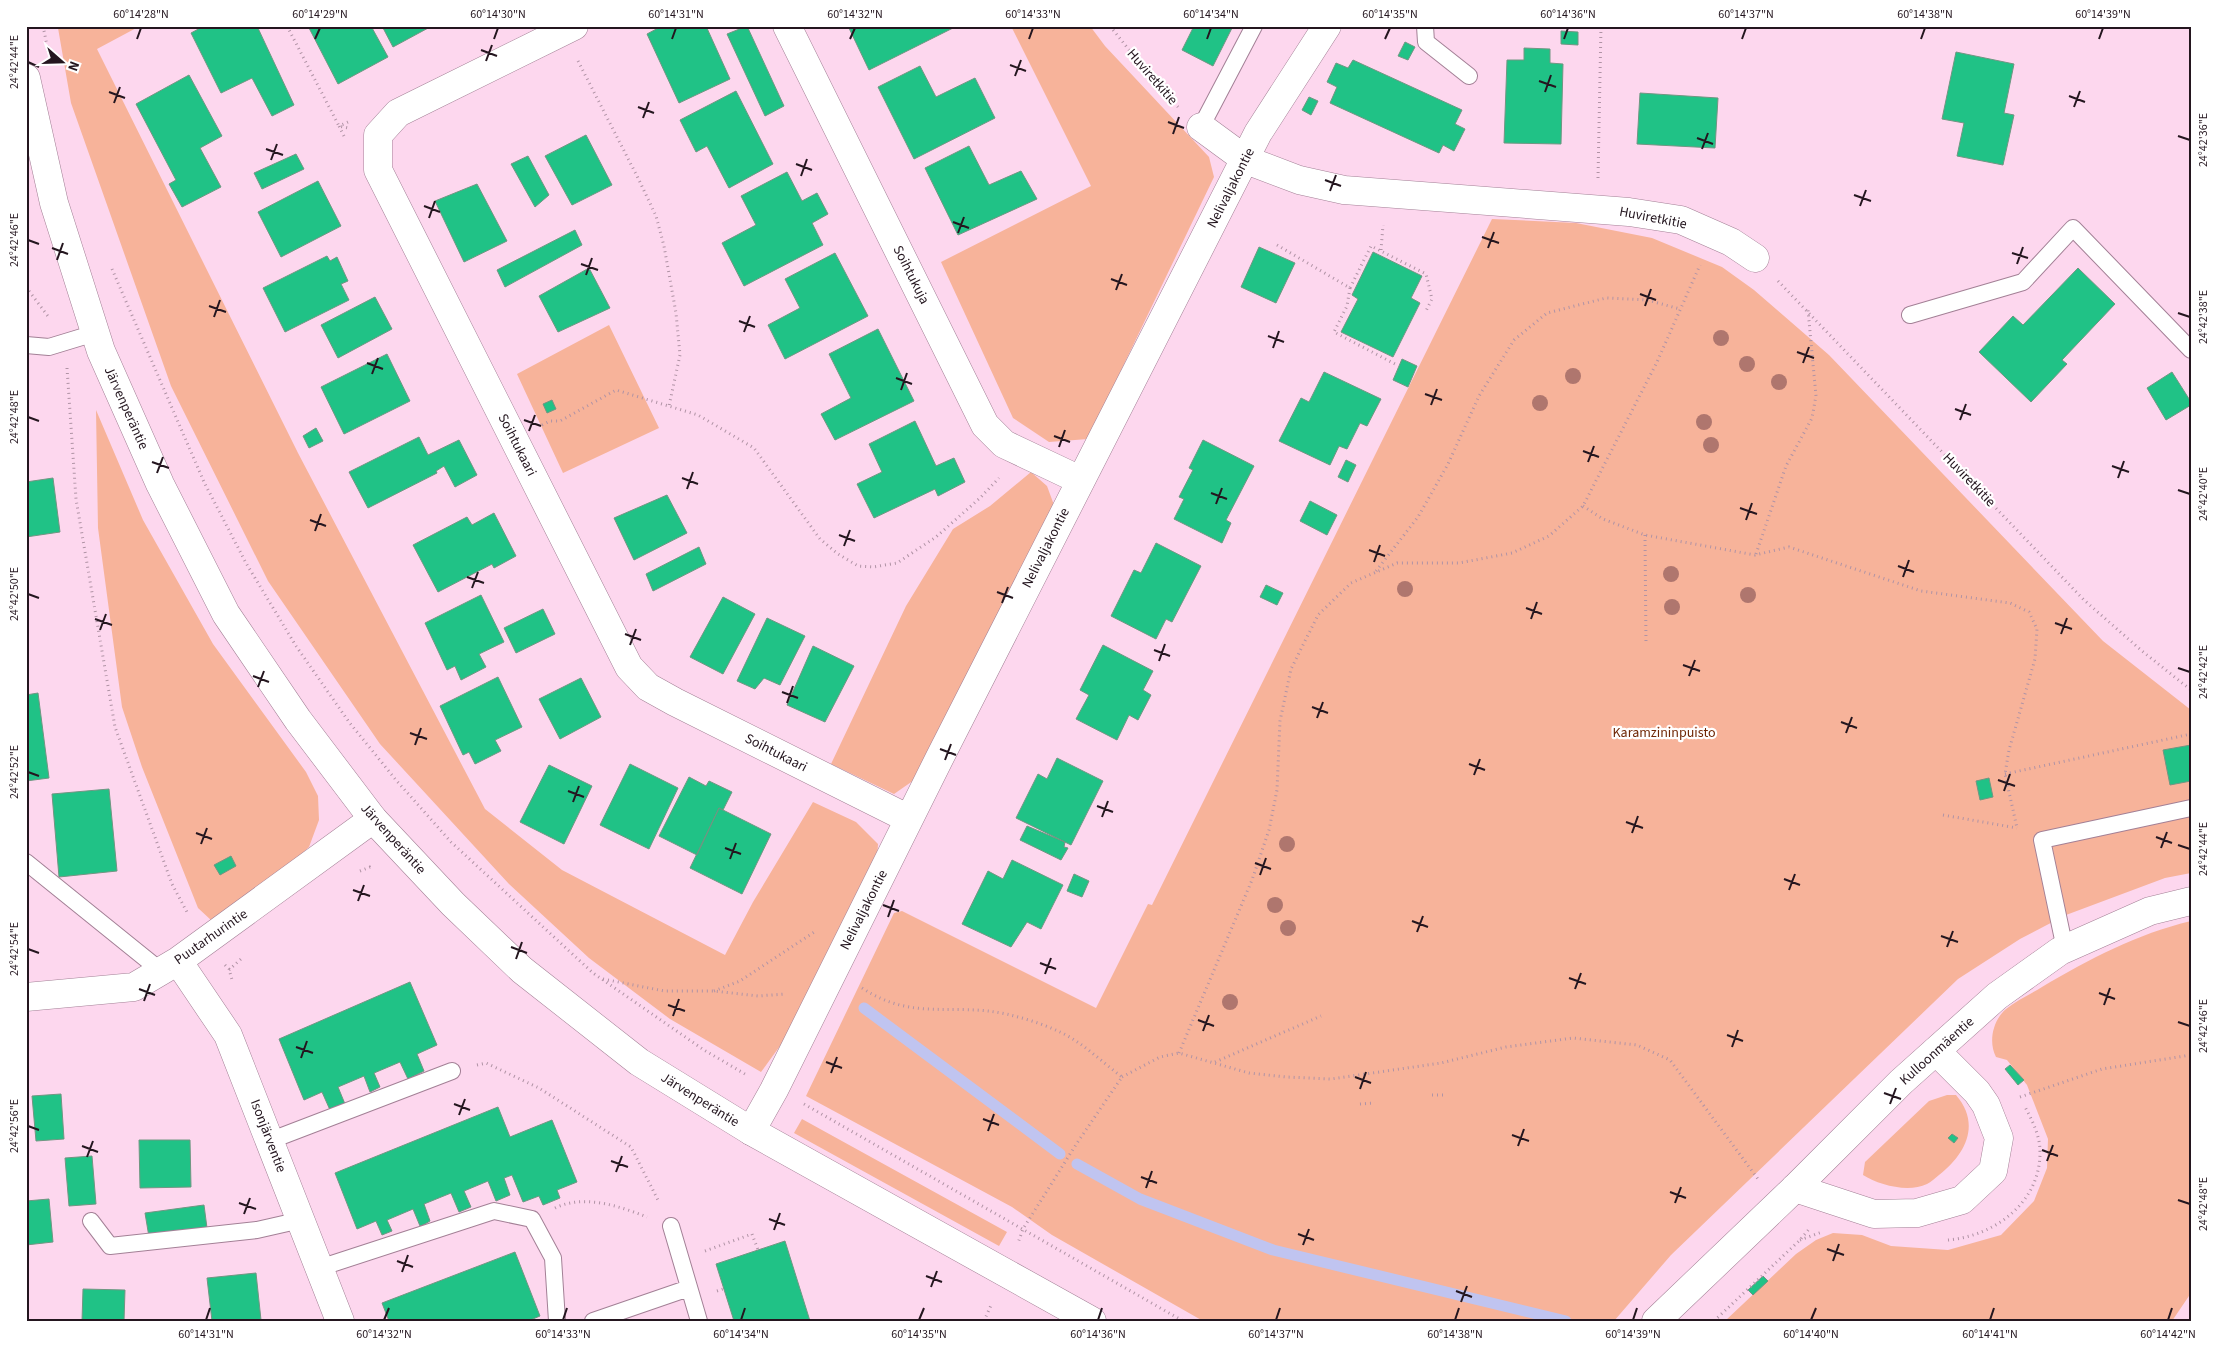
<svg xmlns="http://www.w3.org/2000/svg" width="2217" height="1347" font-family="'Source Sans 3',sans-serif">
	<rect width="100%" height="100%" fill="#fdd7ee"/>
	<path fill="#f7b39a" d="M65 26H140L97 49 298 453 485 809 562 870 725 955 753 902 813 802 856 822 878 844 877 859 785 1039 761 1072 670 1019 589 958 509 884 380 744 268 581 171 386 71 103 58 28Z
		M1011 26H1090L1105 46 1209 157 1214 177 1088 439 1049 442 1013 418 941 262 1091 186Z
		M1492 219 1576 223 1652 238 1722 267 1754 290 1829 355 2103 641 2191 710V873L2165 878 2066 915 2020 939 1958 979 1671 1255 1614 1321H1203L1052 1235 1012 1207 806 1096 894 913 902 911 1096 1008 1148 904 1152 905Z
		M609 325 659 428 563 473 517 374Z
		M96 410 143 520 213 644 306 772 318 796 319 820 309 847 285 870 212 921 198 908 142 767 122 707 98 528Z
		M1031 472 1047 486 1054 505 917 778 894 794 831 764 906 606 953 529 990 506Z
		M2191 921V1293L2172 1321H1725L1796 1254 1816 1240 1833 1233 1862 1235 1891 1246 1948 1250 2001 1235 2034 1201 2047 1168 2048 1139 2027 1085 2007 1060 1996 1057C1988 1042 1993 1020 2006 1009 2017 1000 2031 994 2042 987 2089 959 2137 934 2191 921Z
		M1947 1095H1956C1981 1124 1966 1154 1939 1175 1935 1178 1931 1182 1927 1184 1908 1193 1879 1185 1863 1175L1865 1162 1929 1101Z
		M802 1119 1007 1232 999 1246 794 1133Z"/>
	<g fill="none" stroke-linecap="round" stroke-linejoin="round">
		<path stroke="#c0c4f0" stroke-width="11" d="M864 1008 1060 1154
			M1077 1164 1140 1199 1273 1250 1566 1321"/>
	</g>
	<path fill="#20c286" stroke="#709682" d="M204 26H257L294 105 272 116 252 78 221 93 191 33Z
		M308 26H371L388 57 338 84Z
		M382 26H430V27L393 47Z
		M662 26H706L730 79 679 103 647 34Z
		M747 26 784 106 765 116 727 34Z
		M848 26H957L869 70Z
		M1194 26H1233L1213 66 1182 50Z
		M1561 31 1578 32V45L1561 44Z
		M1405 42 1415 47 1408 60 1398 56Z
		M1524 48 1550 49V63L1563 64 1561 144 1504 143 1507 60H1524Z
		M1956 52 2014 64 2004 113 2014 115 2003 165 1957 156 1964 123 1942 119Z
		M1353 60 1462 110 1455 124 1465 129 1454 151 1443 145 1439 153 1330 103 1337 87 1327 82 1336 63 1348 68Z
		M920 66 936 97 975 78 995 118 914 159 878 87Z
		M189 75 222 136 200 148 221 187 182 207 169 184 176 180 136 104Z
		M736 91 773 164 729 188 707 146 696 152 680 120Z
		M1640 93 1718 98 1715 148 1637 144Z
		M1309 97 1318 101 1311 115 1302 110Z
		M586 135 612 185 572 205 545 156Z
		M969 146 989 185 1021 171 1037 199 958 235 925 168Z
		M296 154 304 169 262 189 254 173Z
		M528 156 549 195 535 207 511 164Z
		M787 172 802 201 817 193 828 214 812 223 823 245 744 286 722 243 756 225 741 196Z
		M318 181 341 226 281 257 258 212Z
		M477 184 507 241 464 262 435 201Z
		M575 230 582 245 505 287 497 270Z
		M1259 247 1295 263 1276 303 1241 287Z
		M1373 252 1422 276 1411 298 1420 303 1393 357 1341 332 1358 299 1352 295Z
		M835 253 868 316 785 359 768 325 800 308 785 279Z
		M327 256 330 261 337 257 348 281 341 284 349 300 285 332 263 288Z
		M589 268 610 308 558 332 539 296Z
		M2078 268 2115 304 2062 360 2067 364 2031 402 1979 352 2013 316 2023 325Z
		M375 297 392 329 338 358 321 325Z
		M878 329 914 401 835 440 821 414 851 398 829 354Z
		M387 354 410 401 344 434 321 387Z
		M1402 359 1417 366 1408 387 1393 380Z
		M1324 372 1381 399 1367 426 1360 423 1347 449 1339 446 1330 465 1279 441 1301 398 1309 402Z
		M2172 372 2191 402V405L2166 420 2147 388Z
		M552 400 556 409 547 413 543 404Z
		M915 421 936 466 954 458 965 482 938 496 935 489 874 518 857 484 882 472 869 444Z
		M316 428 323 441 309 448 303 436Z
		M419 437 428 455 459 440 477 475 455 487 444 466 436 471 437 473 368 508 349 472Z
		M1203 440 1254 466 1226 520 1231 523 1222 543 1174 519 1184 499 1179 497 1193 470 1189 468Z
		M1346 460 1356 465 1348 482 1338 477Z
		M53 478 60 532 26 537V482Z
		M667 495 687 533 634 560 614 518Z
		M1310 501 1337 515 1327 535 1300 521Z
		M494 513 516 556 494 568 492 564 438 592 413 545 467 517 472 525Z
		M1156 543 1201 566 1172 622 1166 619 1156 639 1111 616 1134 570 1141 573Z
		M699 547 706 564 653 591 646 574Z
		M1266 585 1283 593 1277 605 1260 597Z
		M481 595 504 642 479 654 486 667 461 680 455 666 447 670 425 623Z
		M723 597 755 614 723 674 690 657Z
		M543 609 555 634 516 653 504 628Z
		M767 618 805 636 780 685 764 678 755 689 737 681Z
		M1103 645 1153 671 1143 690 1151 695 1138 720 1129 715 1117 740 1076 719 1089 695 1080 690Z
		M813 646 854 666 825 722 787 705Z
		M498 677 522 727 495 740 501 751 475 764 469 752 463 755 440 706Z
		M581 678 601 717 560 739 539 699Z
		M38 693 49 778 26 781V695Z
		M2191 745V781L2170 785 2163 750Z
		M1057 758 1103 781 1071 845 1016 818 1038 774 1047 779Z
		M630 764 678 788 649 849 600 825Z
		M549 765 592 786 564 844 520 822Z
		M689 777 706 786 709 781 732 792 723 810 719 808 697 855 659 836Z
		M1989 778 1993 797 1980 800 1976 781Z
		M109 789 117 871 59 877 52 794Z
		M719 808 771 834 742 894 690 868Z
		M1027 826 1065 842 1064 847 1068 848 1061 860 1020 840Z
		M231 856 236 866 220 875 214 865Z
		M1012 860 1063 885 1041 929 1027 922 1011 947 962 924 988 871 1003 879Z
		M1074 874 1089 881 1082 897 1067 891Z
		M410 982 437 1045 417 1054 424 1071 408 1079 400 1062 374 1073 380 1087 370 1092 364 1076 338 1087 345 1104 330 1110 322 1092 304 1100 279 1039Z
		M2010 1065 2024 1080 2018 1085 2005 1069Z
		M61 1094 64 1139 36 1141 32 1096Z
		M498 1107 510 1137 552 1120 577 1182 557 1190 560 1198 543 1205 539 1196 523 1202 512 1175 504 1178 510 1195 496 1201 488 1181 464 1191 471 1207 459 1212 451 1193 424 1204 430 1221 425 1224 420 1226 413 1209 387 1220 392 1231 382 1235 376 1221 357 1229 335 1173Z
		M1952 1134 1958 1138 1954 1143 1948 1138Z
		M139 1140H190L191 1187 140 1188Z
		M92 1156 96 1204 69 1206 65 1158Z
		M49 1199 53 1242 26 1245V1201Z
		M204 1205 207 1228 149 1237 145 1213Z
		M785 1241 810 1321H734L716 1264Z
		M515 1252 540 1316 528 1321H389L382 1303Z
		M256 1273 261 1320 212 1321 207 1278Z
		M1763 1276 1768 1281 1753 1295 1748 1290Z
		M83 1289 125 1290 124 1321H82Z"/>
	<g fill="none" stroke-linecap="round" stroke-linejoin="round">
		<defs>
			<path id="lane" d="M1425 26 1426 42 1469 76
				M1201 127 1254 26
				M1910 315 2023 282 2073 228 2191 350
				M26 345 49 347 95 333
				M26 862 161 971
				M2065 949 2042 840 2191 808
				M269 1141 452 1071
				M91 1221 110 1246 257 1230 301 1220
				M671 1226 699 1321
				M319 1268 494 1211 532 1219 553 1258 557 1321
				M593 1321 689 1288"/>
			<path id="street" d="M574 26 398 113 378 135V170L629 667 648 687 675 702 909 819
				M787 26 985 425 1004 444 1080 480
				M1201 127 1246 160 1299 180 1344 190 1629 212 1681 220 1731 242 1755 258
				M178 961 228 1035 340 1321
				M26 997 134 987 178 961 373 819
				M751 1131 774 1090 939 759 1258 133 1327 26
				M1795 1188 1874 1214 1917 1213 1962 1200 1993 1171 1999 1138 1986 1105 1977 1092 1936 1051"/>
			<path id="secondary" d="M26 78 54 203 101 351 160 484 226 614 298 720 373 819 453 904 522 970 639 1062 751 1131 1092 1321
				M1656 1321 1795 1188 1901 1082 1997 996 2060 951 2150 911 2191 901"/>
		</defs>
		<use href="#lane" stroke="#a38096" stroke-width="18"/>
		<use href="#street" stroke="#a38096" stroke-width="29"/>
		<use href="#secondary" stroke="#a38096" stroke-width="29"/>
		<path stroke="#b093a5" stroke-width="3" stroke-dasharray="1 4" stroke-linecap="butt" d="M43 26 49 55
			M287 26 339 126 348 128
			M1110 26 1157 85 1178 107
			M578 61 639 180 656 216 664 246 676 313 680 355 669 406
			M344 136 339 126 348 122
			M1598 178 1601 26
			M1277 245 1350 288 1371 246 1426 274 1432 299 1425 313
			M1381 250 1383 225
			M112 269 204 482 246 563 296 646 349 722 396 780 451 842 593 973 704 1050 745 1074
			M1778 281 2084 600 2142 651 2191 690
			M26 287 50 319
			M1350 288 1347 306 1334 332 1395 364
			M67 368 76 499 115 727 172 884 188 914
			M542 425 550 421H560L616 390 698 415 754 448 820 539 838 554 858 566 873 567 897 563 936 537 980 498 999 478
			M1583 506 1603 519 1645 535 1755 555 1789 547 1921 591 2010 603 2029 612 2037 629 2035 659 2009 750 2005 774 2017 828
			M1645 535 1646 644
			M1756 554 1786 466 1812 418 1816 396 1808 310
			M1376 571 1418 517 1448 464 1479 396 1514 340 1547 313 1606 298 1647 300 1680 309
			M2005 774 2191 734
			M1943 815 2017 828
			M360 871 370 867 372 869
			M225 965 229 969 232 980
			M229 970 241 959
			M603 979 664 991H714L758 996 785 994
			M862 988C914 1022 951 1002 1006 1014 1024 1018 1043 1024 1060 1032 1082 1042 1102 1062 1122 1077L1077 1143 1023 1229 1018 1243
			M714 991 740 981 816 931
			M1179 1053 1252 880 1269 830 1277 790 1280 721 1291 669 1318 615 1351 583 1397 563H1459L1512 553 1549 536 1583 506 1657 362 1700 265
			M1215 1062 1321 1016
			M477 1065 486 1063 539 1088 631 1147 659 1202
			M1122 1077 1160 1057 1179 1053 1249 1073 1286 1077 1331 1079 1441 1063 1506 1047 1573 1038 1637 1045 1670 1060 1758 1179
			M1432 1095H1447
			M2020 1097 2102 1069 2191 1055
			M804 1104 1183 1321
			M1360 1104 1375 1103
			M555 1208C584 1194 619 1206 647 1217
			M1800 1240 1822 1232
			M1948 1240C1995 1236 2041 1202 2040 1151 2040 1135 2031 1118 2024 1105
			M705 1251 752 1234 758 1250
			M717 1291 723 1289
			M984 1321 992 1303
			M1714 1321 1800 1240 1810 1228"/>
		<use href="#lane" stroke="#fff" stroke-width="16"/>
		<use href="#street" stroke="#fff" stroke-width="28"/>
		<use href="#secondary" stroke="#fff" stroke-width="28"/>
	</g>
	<g fill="#af766e">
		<circle cx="1721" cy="338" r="8"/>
		<circle cx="1747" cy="364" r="8"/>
		<circle cx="1573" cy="376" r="8"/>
		<circle cx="1779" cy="382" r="8"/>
		<circle cx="1540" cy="403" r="8"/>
		<circle cx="1704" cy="422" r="8"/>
		<circle cx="1711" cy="445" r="8"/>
		<circle cx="1671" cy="574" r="8"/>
		<circle cx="1405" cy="589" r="8"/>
		<circle cx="1748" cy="595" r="8"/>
		<circle cx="1672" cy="607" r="8"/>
		<circle cx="1287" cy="844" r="8"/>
		<circle cx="1275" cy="905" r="8"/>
		<circle cx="1288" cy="928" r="8"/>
		<circle cx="1230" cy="1002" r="8"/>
	</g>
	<path fill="none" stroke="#24161f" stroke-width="2" d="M137 39 141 28M315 39 320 28M494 39 498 28M672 39 676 28M850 39 855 28M1029 39 1033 28M1207 39 1211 28M1385 39 1390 28M1564 39 1568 28M1742 39 1746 28M1921 39 1925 28M2099 39 2103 28M481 50 497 56M486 61 492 45M28 62 39 67M1010 65 1026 71M1015 76 1021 60M1539 81 1556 87M109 92 125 98M1545 92 1551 75M2069 96 2085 102M114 103 120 87M638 107 654 113M2074 107 2080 91M643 118 649 102M1168 122 1184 128M1173 134 1179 117M2178 136 2190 140M1697 138 1713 144M266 149 283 155M1702 149 1708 133M271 160 277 144M796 164 812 170M801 176 807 159M1325 180 1341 186M1330 191 1336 175M1854 195 1871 201M424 206 440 212M1860 206 1866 190M429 218 435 201M953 222 969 228M958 233 964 217M1482 237 1499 243M28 240 39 244M52 248 68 254M1488 248 1494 232M2012 253 2028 258M57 260 63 243M581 264 598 270M2017 264 2023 247M586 275 592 258M1111 279 1127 285M1116 290 1122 274M1640 294 1656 300M209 306 226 312M1645 306 1651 289M2178 313 2190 317M214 317 220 300M739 321 755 327M744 332 750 316M1268 336 1284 342M1273 348 1279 331M1797 352 1814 358M367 363 383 369M1803 363 1809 347M372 374 378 358M896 378 912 384M901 390 907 373M1425 394 1442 400M1431 405 1437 389M1955 409 1971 415M28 417 39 421M524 420 541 426M1960 420 1966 404M529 431 535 415M1054 436 1070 442M1059 447 1065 430M1583 451 1599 457M152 462 169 468M1588 462 1594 446M2112 466 2129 472M157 473 163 457M682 478 698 484M2118 478 2124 461M687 489 693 472M2178 490 2190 494M1211 493 1227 499M1216 504 1222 488M1740 508 1757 514M310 520 326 526M1746 520 1752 503M315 531 321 514M839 535 855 541M844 546 850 530M1369 550 1385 556M1374 562 1380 545M1898 566 1914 572M467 577 484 583M1903 577 1909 560M472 588 478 572M997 592 1013 598M28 594 39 598M1002 603 1008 587M1526 608 1542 614M95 619 112 625M1531 619 1537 602M2055 623 2072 629M100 630 106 614M625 634 641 640M2061 634 2067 618M630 645 636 629M1154 650 1170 656M1159 661 1165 644M1683 665 1700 671M2178 668 2190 672M253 676 269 682M1689 676 1695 660M258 687 264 671M782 692 798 698M787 703 793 686M1312 707 1328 713M1317 718 1323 702M1841 722 1857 728M410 733 427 739M1846 733 1852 717M415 745 421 728M940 749 956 755M945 760 951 744M1469 764 1485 770M28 772 39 776M1474 775 1480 759M1998 780 2015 786M568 791 584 797M2004 791 2010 774M573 802 579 786M1097 806 1113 812M1102 817 1108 801M1626 822 1643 828M196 833 212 839M1632 833 1638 816M2156 837 2172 843M201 844 207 828M2178 845 2190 849M725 848 741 854M2161 848 2167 832M730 859 736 843M1255 863 1271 869M1260 875 1266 858M1784 879 1800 885M353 890 370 896M1789 890 1795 874M358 901 364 885M883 905 899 911M888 917 894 900M1412 921 1428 927M1417 932 1423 916M1941 936 1958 942M511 947 527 953M1947 947 1953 931M28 949 39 953M516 959 522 942M1040 963 1056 969M1045 974 1051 958M1569 978 1586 984M139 989 155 995M1575 989 1581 973M2099 993 2115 999M144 1001 150 984M668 1005 685 1011M2104 1005 2110 988M673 1016 679 999M1198 1020 1214 1026M2178 1022 2190 1026M1203 1031 1209 1015M1727 1035 1743 1041M296 1047 313 1053M1732 1047 1738 1030M301 1058 307 1041M826 1062 842 1068M831 1073 837 1057M1355 1077 1371 1083M1360 1089 1366 1072M1884 1093 1901 1099M454 1104 470 1110M1890 1104 1896 1088M459 1115 465 1099M983 1119 999 1125M28 1126 39 1130M988 1131 994 1114M1512 1135 1529 1141M82 1146 98 1152M1518 1146 1524 1129M2042 1150 2058 1156M87 1157 93 1141M611 1161 628 1167M2047 1161 2053 1145M616 1172 622 1156M1141 1177 1157 1183M1146 1188 1152 1171M1670 1192 1686 1198M2178 1200 2190 1204M239 1203 256 1209M1675 1203 1681 1187M244 1214 250 1198M769 1219 785 1225M774 1230 780 1213M1298 1234 1314 1240M1303 1245 1309 1229M1827 1249 1844 1255M397 1261 413 1267M1833 1261 1839 1244M402 1272 408 1255M926 1276 942 1282M931 1287 937 1271M1456 1291 1472 1297M1461 1302 1467 1286M206 1320 210 1308M384 1320 389 1308M563 1320 567 1308M741 1320 745 1308M919 1320 924 1308M1098 1320 1102 1308M1276 1320 1280 1308M1455 1320 1459 1308M1633 1320 1637 1308M1811 1320 1816 1308M1990 1320 1994 1308M2168 1320 2172 1308"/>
	<g text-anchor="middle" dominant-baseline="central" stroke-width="4.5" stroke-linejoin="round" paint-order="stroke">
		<g font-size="14" fill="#24161f" stroke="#fff">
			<text transform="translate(1152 77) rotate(49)">Huviretkitie</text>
			<text transform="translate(1231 188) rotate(-63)">Nelivaljakontie</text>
			<text transform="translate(1653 218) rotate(11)">Huviretkitie</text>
			<text transform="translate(911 275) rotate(63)">Soihtukuja</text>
			<text transform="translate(126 408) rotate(66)">Järvenperäntie</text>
			<text transform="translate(517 445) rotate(63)">Soihtukaari</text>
			<text transform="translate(1969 480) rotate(46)">Huviretkitie</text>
			<text transform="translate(1046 548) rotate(-63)">Nelivaljakontie</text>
			<text transform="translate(776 753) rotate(27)">Soihtukaari</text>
			<text transform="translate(393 839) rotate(48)">Järvenperäntie</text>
			<text transform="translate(864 910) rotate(-63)">Nelivaljakontie</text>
			<text transform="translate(211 937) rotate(-35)">Puutarhurintie</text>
			<text transform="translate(1937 1051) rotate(-42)">Kulloonmäentie</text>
			<text transform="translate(700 1100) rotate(32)">Järvenperäntie</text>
			<text transform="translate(268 1136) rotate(69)">Isonjärventie</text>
		</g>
		<g font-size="14" fill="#6f2705" stroke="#fff">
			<text x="1664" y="733">Karamzininpuisto</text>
		</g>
	</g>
	<rect width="2217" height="1347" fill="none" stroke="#ffffff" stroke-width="55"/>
	<g transform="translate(62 62) rotate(110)" stroke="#ffffff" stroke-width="4" paint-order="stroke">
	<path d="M0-4L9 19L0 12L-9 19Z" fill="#24161f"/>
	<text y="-8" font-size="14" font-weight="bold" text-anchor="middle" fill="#24161f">N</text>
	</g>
	<rect x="28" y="28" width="2162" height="1292" fill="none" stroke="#24161f" stroke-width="2"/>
	<g font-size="12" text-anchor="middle" fill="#24161f">
		<text x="141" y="18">60°14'28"N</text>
		<text x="320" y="18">60°14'29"N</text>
		<text x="498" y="18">60°14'30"N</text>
		<text x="676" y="18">60°14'31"N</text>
		<text x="855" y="18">60°14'32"N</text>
		<text x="1033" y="18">60°14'33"N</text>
		<text x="1211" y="18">60°14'34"N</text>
		<text x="1390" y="18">60°14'35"N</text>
		<text x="1568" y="18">60°14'36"N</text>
		<text x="1746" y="18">60°14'37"N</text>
		<text x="1925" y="18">60°14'38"N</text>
		<text x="2103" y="18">60°14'39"N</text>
		<text transform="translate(14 62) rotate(-90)" y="4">24°42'44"E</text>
		<text transform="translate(2203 140) rotate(-90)" y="4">24°42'36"E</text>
		<text transform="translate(14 240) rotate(-90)" y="4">24°42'46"E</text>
		<text transform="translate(2203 317) rotate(-90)" y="4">24°42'38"E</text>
		<text transform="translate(14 417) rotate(-90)" y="4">24°42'48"E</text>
		<text transform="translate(2203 494) rotate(-90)" y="4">24°42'40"E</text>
		<text transform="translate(14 594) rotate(-90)" y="4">24°42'50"E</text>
		<text transform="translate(2203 672) rotate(-90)" y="4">24°42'42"E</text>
		<text transform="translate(14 772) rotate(-90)" y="4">24°42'52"E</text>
		<text transform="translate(2203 849) rotate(-90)" y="4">24°42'44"E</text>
		<text transform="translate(14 949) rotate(-90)" y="4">24°42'54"E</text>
		<text transform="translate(2203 1026) rotate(-90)" y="4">24°42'46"E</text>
		<text transform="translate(14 1126) rotate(-90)" y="4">24°42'56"E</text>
		<text transform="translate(2203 1204) rotate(-90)" y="4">24°42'48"E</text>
		<text x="206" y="1338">60°14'31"N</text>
		<text x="384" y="1338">60°14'32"N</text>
		<text x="563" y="1338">60°14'33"N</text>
		<text x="741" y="1338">60°14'34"N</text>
		<text x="919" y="1338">60°14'35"N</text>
		<text x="1098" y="1338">60°14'36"N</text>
		<text x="1276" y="1338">60°14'37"N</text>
		<text x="1455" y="1338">60°14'38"N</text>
		<text x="1633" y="1338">60°14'39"N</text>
		<text x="1811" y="1338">60°14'40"N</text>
		<text x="1990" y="1338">60°14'41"N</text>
		<text x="2168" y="1338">60°14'42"N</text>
	</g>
</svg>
